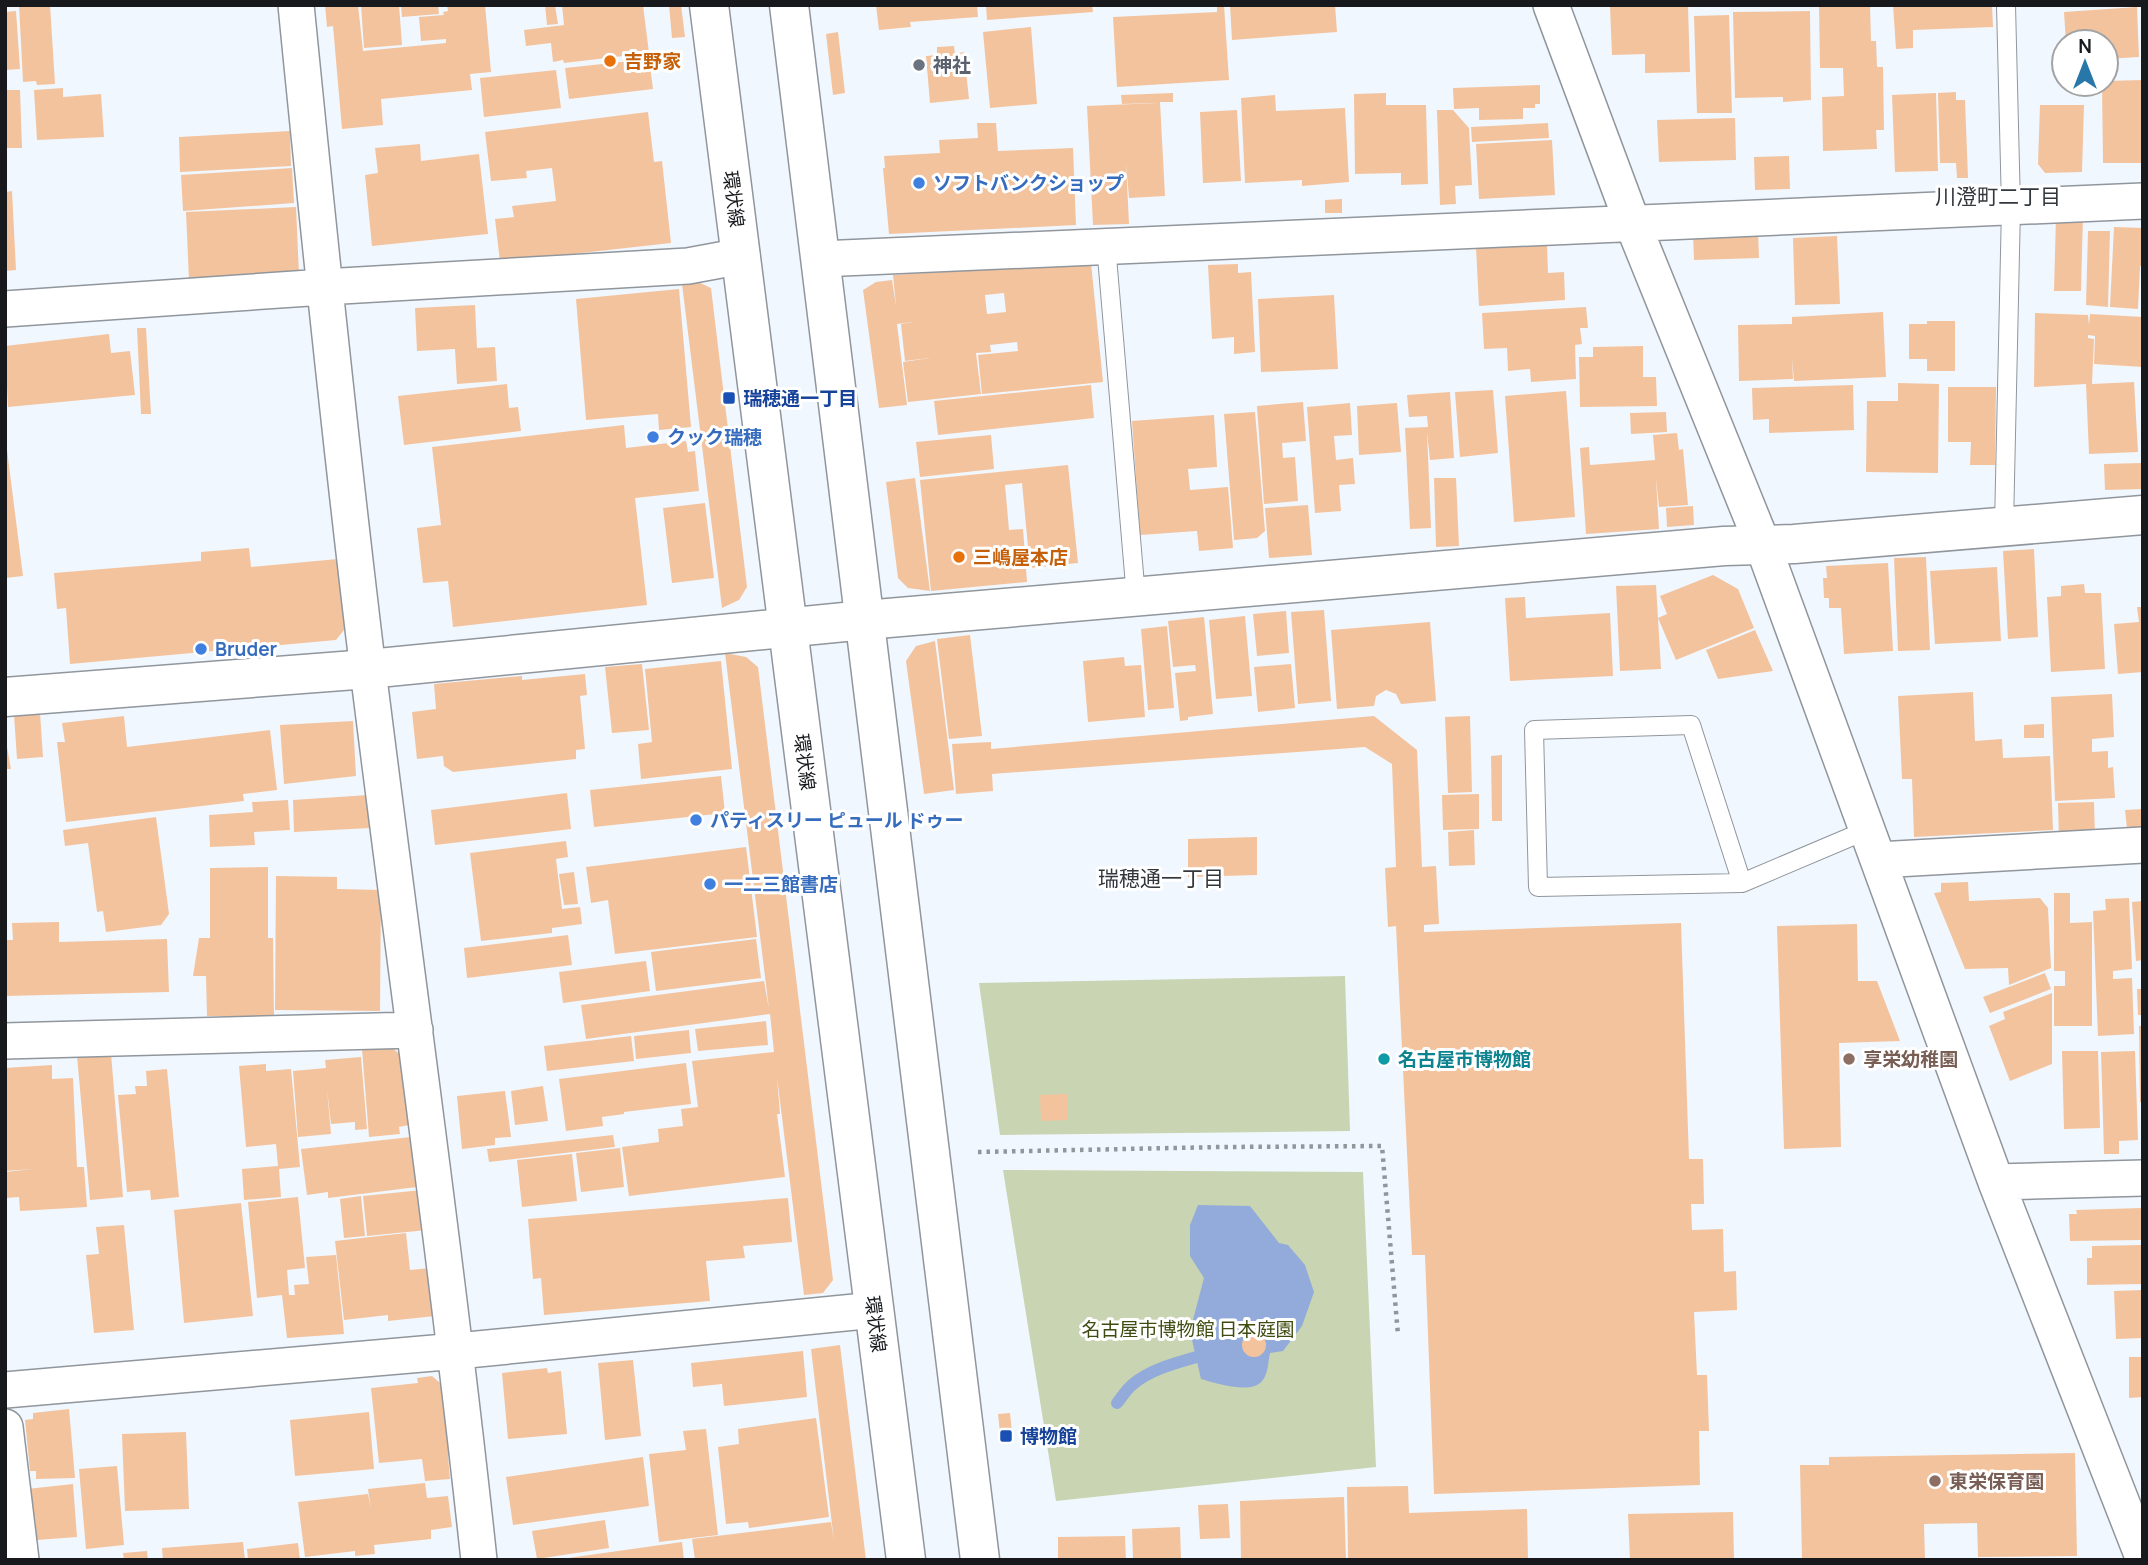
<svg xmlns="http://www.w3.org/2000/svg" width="2148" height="1565" font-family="Manrope,'Noto Sans JP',sans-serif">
	<rect width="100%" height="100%" fill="#f1f7fe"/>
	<path fill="#c9d4b2" d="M1345 976 1350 1131 1000 1135 979 983Z
		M1003 1170 1363 1172 1376 1467 1056 1501Z"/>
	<path fill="#92abda" d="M1198 1205 1250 1206 1279 1243 1288 1245 1305 1265 1314 1292 1302 1326 1283 1351 1270 1353C1268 1362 1268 1375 1262 1381 1251 1395 1215 1383 1201 1379L1190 1331 1204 1278 1190 1256V1225Z"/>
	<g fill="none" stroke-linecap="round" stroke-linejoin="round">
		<path stroke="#92abda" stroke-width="12" d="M1117 1403C1122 1397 1126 1390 1132 1385 1152 1367 1185 1361 1210 1353"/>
	</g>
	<path fill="#f3c39e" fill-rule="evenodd" d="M19 5H50L55 84 37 85 36 81 23 82Z
		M325 5H358L363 51 446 43V39L421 41 419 17 444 15 443 12 448 11 447 5H485L491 72 470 74 472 90 381 99 383 125 342 129 333 26 327 27Z
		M361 5H399L402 45 364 48Z
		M401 5H438L439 14 402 17Z
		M545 5H555L558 24 547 25Z
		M562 5H643L649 53 564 63 563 60 553 62 551 43 526 46 524 30 564 25Z
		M669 5H681L685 37 672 38Z
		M876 5H977L978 17 910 22 911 27 879 30Z
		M986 5H1092L1093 12 987 20Z
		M1217 5H1224L1229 80 1117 87 1113 17 1217 12Z
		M1230 5H1335L1337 32 1232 40Z
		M1819 5H1870L1871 41H1876L1877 67H1883L1884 130H1876L1877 149 1823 151 1822 97 1844 96 1843 68H1820Z
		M1893 5H1992L1993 27 1913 30V48L1896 49Z
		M1688 6 1690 72 1645 73V54L1612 55 1610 7Z
		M2137 7 2139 57 2106 59V42H2066L2064 12Z
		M16 11 20 69 5 70V12Z
		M1810 11 1811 100 1783 102V97L1735 98 1733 12Z
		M1729 15 1732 113H1697L1694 16Z
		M1031 27 1037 104 990 108 983 32Z
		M838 32 845 93 833 95 826 34Z
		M954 46 955 54 964 52 969 99 930 103 926 56 937 55V47Z
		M649 59 653 89 569 99 565 68Z
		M556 70 561 108 484 117 480 78Z
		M2143 80V163H2103L2102 84H2106V81Z
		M1540 85V104H1535V108H1523V119L1479 120V108L1454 109 1453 88Z
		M63 88V97L101 94 104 137 37 140 34 90Z
		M5 90H20L22 148H5Z
		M1956 92V100H1965L1968 178H1957L1956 163H1940L1938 93Z
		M1173 93V102H1160L1165 196 1129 198 1126 162 1129 224 1093 225 1087 106 1157 103 1122 104 1121 95Z
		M1386 93V105H1426L1428 184 1401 185V173L1355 174 1354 94Z
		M1936 93 1938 171 1895 172 1892 95Z
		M1275 95 1276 111 1345 108 1349 182 1302 186V180L1245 183 1241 98Z
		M2040 105H2084L2082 172 2045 173 2038 164Z
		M1237 110 1241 181 1203 183 1200 112Z
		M1437 110H1453L1469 128 1472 185 1455 186 1456 204 1440 205Z
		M648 112 654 162 662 161 671 243 500 262 495 219 514 217 512 206 556 201 552 168 526 171 527 178 491 181 485 132Z
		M1735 118 1736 160 1659 162 1657 120Z
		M977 123H996L998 151 1073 148 1076 225 889 234 883 168H885L884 156 940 153 939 140 978 138Z
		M1548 123 1549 138 1472 142 1471 127Z
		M290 131 291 166 180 172 179 137Z
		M1552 140 1555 195 1479 199 1476 144Z
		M420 144 421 161 479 154 488 234 372 246 365 175 378 173 375 148Z
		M1789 156 1790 189 1755 190 1754 157Z
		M292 168 294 203 183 211 181 175Z
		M12 191 16 270 5 271V192Z
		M1342 199V213H1325V200Z
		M296 207 299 274 189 280 186 212Z
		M2056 216H2083L2081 291H2054Z
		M2114 227 2143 228V266H2140L2138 309 2110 307Z
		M1758 231 1759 258 1694 260 1693 234Z
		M2088 231H2110L2108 307 2086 305Z
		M1837 236 1840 304 1795 305 1793 238Z
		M1547 245 1548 273 1564 272 1565 300 1479 306 1476 247Z
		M1091 263 1103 382 982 394 978 355 1018 351 1017 342 990 345 991 352 976 353 981 394 908 402 903 362 930 358 905 361 901 324 913 322 897 324 907 405 879 408 863 290 876 282 892 280 896 306 893 275ZM1004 293 1006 312 987 314 985 295Z
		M1238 264V273L1251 272 1255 352 1234 354V337L1212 339 1208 265Z
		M698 282 711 288 747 587 739 600 722 608 682 284Z
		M679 289 691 427 659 430 658 414 586 420 576 299Z
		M1334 295 1338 369 1261 372 1258 299Z
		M475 305 477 348 495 347 497 381 457 384 455 349 417 351 415 308Z
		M1586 307 1588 328H1580L1582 344 1575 345 1576 379 1531 382 1530 369 1508 371 1507 348 1484 349 1482 313Z
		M1883 312 1886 377 1794 381 1792 358 1793 379 1739 381 1738 325 1792 324V317Z
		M2035 313 2088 315 2089 325 2090 314 2143 317V367L2094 364 2095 336 2088 335V338L2094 339 2092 384 2134 382 2138 452 2089 454 2086 384 2034 387Z
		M1927 321H1955V371H1927V359H1909V324H1927Z
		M137 328H146L151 414H141Z
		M109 334 111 353 130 351 135 395 8 407 5 346Z
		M1643 346V377H1656L1657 406 1580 407 1579 357H1593V347Z
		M1898 383 1939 384 1938 473 1866 472 1867 401H1898Z
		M507 384 509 408 518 407 521 431 404 445 398 396Z
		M1091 385 1094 418 938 435 934 401Z
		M1853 385 1854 430 1769 433V419L1753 420 1752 388Z
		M1948 387H1996L1995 465H1970L1971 442H1948Z
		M1493 390 1498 453 1460 457 1455 392Z
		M1566 391 1575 517 1514 522 1505 396Z
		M1450 392 1454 458 1430 460 1427 432 1431 528 1410 529 1405 428 1428 427 1427 416 1409 417 1407 395Z
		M1303 402 1306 441 1282 443 1283 458 1295 457 1298 501 1264 504 1257 406Z
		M1350 403 1352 435 1334 436 1336 460 1353 458 1355 484 1339 485 1341 511 1315 513 1307 407Z
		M1397 403 1401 452 1359 455 1357 406Z
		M1255 412 1265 531 1257 538 1234 540 1224 414Z
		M1666 412 1667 432 1631 434 1630 413Z
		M1214 415 1217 467 1188 469 1190 490 1228 487 1233 548 1199 551 1197 531 1140 535 1132 421Z
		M624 425 626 448 686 441 688 452 695 451 699 491 635 498 647 605 453 627 448 581 423 583 417 528 441 525 432 447Z
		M1677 433 1679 450 1683 449 1688 505 1659 507 1656 478 1659 529 1586 534 1580 448 1589 447 1590 465 1655 460 1653 435Z
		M5 434 23 576 5 578Z
		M991 435 994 469 920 477 916 442Z
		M2142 463 2143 489 2105 490 2104 464Z
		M1068 465 1078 563 1030 568 1022 483 1005 485 1009 530 1023 529 1027 582 931 591 920 480Z
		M915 478 930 591 908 588 898 578 886 482Z
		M1434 478H1456L1459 546 1436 547Z
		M705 503 714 578 672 583 663 508Z
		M1308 505 1312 555 1269 558 1265 508Z
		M1693 506 1694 525 1667 527 1666 508Z
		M249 548 251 567 338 559 348 625 336 640 70 664 66 608 57 609 54 573 201 561V552Z
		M2034 549 2038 637 2008 639 2003 551Z
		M1926 557 1930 650 1898 651 1894 558Z
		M1888 563 1893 651 1844 654 1841 608H1829V598H1824L1823 578H1827L1826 566Z
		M1997 567 2001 641 1935 644 1930 571Z
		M1713 575 1738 589 1754 628 1676 660 1658 618 1661 669 1620 671 1616 586 1656 585 1658 618 1667 614 1660 596Z
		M2084 584 2085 593H2101L2105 669 2051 672 2047 597 2061 596V586Z
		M1525 597 1526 618 1610 613 1613 676 1510 681 1505 598Z
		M2137 607H2143V672L2118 674 2114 624 2139 622Z
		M1324 610 1331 701 1298 704 1291 612Z
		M1286 611 1289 653 1257 656 1253 614Z
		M1245 616 1252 696 1216 699 1209 620Z
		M1204 617 1213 714 1188 717V720L1180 721 1175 673 1196 671 1195 665 1173 667 1168 621Z
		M1430 622 1436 701 1401 704 1396 694 1386 690 1376 696 1374 706 1337 709 1331 630Z
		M1167 626 1174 708 1148 710 1141 629Z
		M1755 630 1773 671 1718 679 1706 650Z
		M970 635 982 736 949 739 937 639Z
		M935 641 954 790 924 794 906 661 916 646Z
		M725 653 746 657 758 667 833 1280 823 1293 804 1295 777 1077 780 1114H777L785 1177 629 1196 622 1147 659 1142 658 1129 683 1126 681 1109 698 1107 692 1061 774 1052 770 1014 586 1039 581 1005 764 981 769 1009Z
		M1124 657 1125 666 1141 665 1145 717 1088 722 1083 661Z
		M721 661 732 769 641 779 638 744 652 742 645 669Z
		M642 664 649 730 612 733 605 667Z
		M1291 664 1295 708 1258 712 1254 667Z
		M585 674 587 695 580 696 585 749 576 750V759L453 772 444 766 443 756 417 759 412 712 436 709 434 684 522 676V680Z
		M1973 692 1975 741 2002 739 2003 758 2050 756 2053 830 1914 837 1912 779H1902L1898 696Z
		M2112 694 2114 737 2092 739V752L2108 751V768L2113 767 2115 798 2055 801 2051 697Z
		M40 713 43 757 17 759 14 715Z
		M124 716 127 747 270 730 277 790 243 794 244 801 66 822 57 742H65L62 723Z
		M1374 716 1417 750 1422 867 1436 866 1439 924 1424 925V932L1681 923 1689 1159H1703L1704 1204H1691L1692 1230 1723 1229 1724 1272 1736 1271 1737 1310 1694 1312 1697 1375H1707L1709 1431H1699L1700 1485 1434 1494 1425 1255H1412L1396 926 1388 927 1385 868 1396 867 1392 764 1365 747 992 774 993 791 956 794 952 744 991 742V749Z
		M1470 716 1472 792 1448 793 1445 717Z
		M353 721 356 776 284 784 280 725Z
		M2044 724V738H2024V725Z
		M5 736 11 769H5Z
		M1502 755V821H1492L1491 756Z
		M721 776 725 813 594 827 590 790Z
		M567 793 571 829 435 845 431 810Z
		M1479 794V829L1443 830 1442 795Z
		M368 795 370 828 294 832 293 800Z
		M288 800 290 830 254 832 255 845 210 847 209 815 253 812 252 802Z
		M2094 802 2095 837 2059 839 2058 803Z
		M2143 809V828L2127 829 2125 810Z
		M156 817 169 914 161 925 106 932 103 911 97 912 88 843 65 846 63 830Z
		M1474 830 1475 865 1449 866 1448 832Z
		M1257 837V875L1188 877V839Z
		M566 841 568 857 556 859 562 909 580 907 582 924 552 928V933L481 941 470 853Z
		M746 847 757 937 615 954 608 900 591 903 586 867Z
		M268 867V938H273L274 1016H207L206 976H193L199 938H210V868Z
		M574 872 578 904 564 905 559 874Z
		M276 876 337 877V889L381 890 380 1011 275 1010Z
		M1968 882 1969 901 2040 898 2048 908 2051 968 2009 985 2008 968 1965 969 1934 893 1941 892V883Z
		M2054 893H2070V923L2092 922V1026H2054V986H2065V971H2054Z
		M2129 898 2132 969 2113 971V979L2132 978 2134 1034 2098 1036 2093 911 2106 910 2105 899Z
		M2143 901V960L2136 961 2132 902Z
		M59 922V942L167 939 169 992 5 996V940H13L12 923Z
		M1857 924 1858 981H1877L1900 1041 1839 1043 1841 1147 1784 1149 1777 926Z
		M568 935 572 965 467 978 464 948Z
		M756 939 761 978 656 991 651 952Z
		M646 961 650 991 563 1003 559 972Z
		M2045 973 2051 989 1990 1013 1983 997Z
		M2137 989H2143V1015H2138Z
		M2052 993V1064L2010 1081 1989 1026 2005 1019 2003 1012Z
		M766 1021 768 1045 698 1051 695 1029Z
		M2139 1026H2143V1102H2140Z
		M689 1030 691 1053 636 1059 634 1036Z
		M631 1036 634 1061 547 1071 544 1046Z
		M390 1046 402 1056 409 1125 399 1127 400 1134 369 1137 362 1049Z
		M2062 1051H2098L2100 1128 2064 1129Z
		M2135 1051 2138 1140 2119 1141V1154H2104L2101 1052Z
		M111 1054 123 1197 90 1200 77 1056Z
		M361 1057 367 1129 355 1130V1122L331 1124 327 1089 331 1134 298 1137 293 1071 326 1068 325 1060Z
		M686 1063 691 1104 624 1112V1114L602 1117 603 1126 566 1131 559 1079Z
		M266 1064V1071L291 1069 300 1167 279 1169 281 1197 244 1200 242 1169 278 1166 276 1144 246 1147 239 1066Z
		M52 1065V1079L73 1078 77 1167H84L87 1207 20 1211 19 1197 6 1198 5 1172 33 1169 5 1171V1068Z
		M167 1069 179 1197 151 1200 150 1190 127 1192 118 1095 136 1094 135 1086H147L146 1071Z
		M543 1086 548 1121 515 1125 511 1091Z
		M505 1091 511 1137 495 1138V1145L462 1149 457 1096Z
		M1068 1094V1120L1041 1121 1040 1095Z
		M613 1135 615 1147 489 1162 487 1149Z
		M411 1137 417 1187 328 1198V1192L307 1195 301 1149Z
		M620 1148 624 1187 581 1192 576 1153Z
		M572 1154 577 1201 522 1207 517 1160Z
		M422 1190 427 1230 367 1236 363 1196Z
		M361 1196 365 1236 344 1238 340 1199Z
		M298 1197 305 1268 287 1270 289 1295H295L294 1285 309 1284 306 1257 336 1255 344 1334 287 1338 282 1295 257 1298 248 1202Z
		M788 1198 792 1242 743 1246 745 1258 706 1261 710 1301 544 1315 541 1278 533 1279 528 1219Z
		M241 1203 253 1316 184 1323 174 1210Z
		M2141 1208 2142 1240 2070 1241 2069 1214H2077L2076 1210Z
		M124 1225 134 1330 94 1333 86 1255 99 1254 96 1227Z
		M406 1233 410 1270 430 1268 435 1316 388 1321V1315L344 1320 335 1241Z
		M2142 1245 2143 1284 2087 1285V1258H2092V1246Z
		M2143 1290V1338L2116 1339 2114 1291Z
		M1242 1345a12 12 0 1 1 24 0a12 12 0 1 1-24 0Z
		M840 1345 866 1560H695L692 1539 831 1522 834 1541 811 1349Z
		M803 1351 807 1397 724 1406 722 1384 693 1387 691 1363Z
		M2129 1357H2143V1397L2129 1398Z
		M633 1360 641 1436 605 1440 598 1363Z
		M547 1368 548 1373 561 1371 567 1434 508 1439 502 1373Z
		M432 1376 446 1388 452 1456H448L450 1479 425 1481 422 1459 379 1463 371 1388 418 1383 417 1378Z
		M69 1409 75 1478 36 1479V1471H30L25 1420 33 1419V1413Z
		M369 1412 374 1469 295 1476 290 1420Z
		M1010 1413 1013 1441H1001L998 1414Z
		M816 1418 829 1517 749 1528 748 1522 726 1524 718 1447 739 1444 738 1429Z
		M706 1429 718 1535 659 1542 649 1454 686 1450 683 1431Z
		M186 1432 189 1509 125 1511 122 1434Z
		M2075 1453 2077 1556 1978 1557 1977 1523 1924 1524 1925 1560H1802L1800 1465H1829V1457Z
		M643 1457 649 1506 513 1525 506 1477Z
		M117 1466 124 1545 86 1549 79 1469Z
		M425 1483 427 1498 448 1496 452 1527 431 1530V1539L374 1545 375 1554 355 1556V1551L305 1557 298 1502 368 1494 371 1509 368 1489Z
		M73 1484 77 1537 37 1540 35 1516H30L27 1489Z
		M1408 1486 1409 1513 1527 1509 1528 1560H1348L1347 1487Z
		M1344 1497 1346 1560H1241L1240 1501Z
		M1228 1504 1230 1538 1200 1539 1198 1505Z
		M1733 1512 1734 1560H1630L1628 1514Z
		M605 1520 609 1548 537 1559 532 1531Z
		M1180 1527 1181 1560H1133L1132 1529Z
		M1125 1536 1126 1560H1058V1537Z
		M243 1542 245 1560H163L162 1548Z
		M682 1542 684 1560H568V1558Z
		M298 1543 300 1560H248L247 1549Z
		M147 1551 148 1560H124L123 1553Z"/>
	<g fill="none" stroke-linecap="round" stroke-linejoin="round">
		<defs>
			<path id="lane" d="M1106 245 1136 597
				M2004 526 2011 207 2006 5
				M1742 883 1691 725 1534 730 1538 887 1742 883 1867 830"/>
			<path id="street" d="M296 5C318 227 341 449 368 670 405 967 447 1262 479 1560
				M1551 5 1632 222 1762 543 1996 1182 2143 1557
				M820 259 2143 201
				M5 309 324 287 688 266 742 256
				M1878 860 2143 845
				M5 1041 415 1030
				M1996 1182 2143 1178
				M5 1390 457 1351 875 1310
				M5 1427 21 1560"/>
			<path id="secondary" d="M5 697 368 669 865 620 1724 546 1794 544 2143 515"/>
			<path id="primary" d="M709 5 906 1560
				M789 5 980 1560"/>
		</defs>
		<use href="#lane" stroke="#90969c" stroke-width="20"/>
		<use href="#street" stroke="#90969c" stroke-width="38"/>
		<use href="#secondary" stroke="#90969c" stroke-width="41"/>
		<use href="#primary" stroke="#90969c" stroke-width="41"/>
		<path stroke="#91969b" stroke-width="4.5" stroke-dasharray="3.5 5" stroke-linecap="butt" d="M978 1152 1222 1147 1382 1146 1398 1335"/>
		<use href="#lane" stroke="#fff" stroke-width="18"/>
		<use href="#street" stroke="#fff" stroke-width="35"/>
		<use href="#secondary" stroke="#fff" stroke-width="38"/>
		<use href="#primary" stroke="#fff" stroke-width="38"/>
	</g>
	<g fill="#e8710a" stroke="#fff" stroke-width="2.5">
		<circle cx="610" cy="61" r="7"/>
		<circle cx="959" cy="557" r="7"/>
	</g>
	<circle fill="#6b7280" stroke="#fff" stroke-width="2.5" cx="919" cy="65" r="7"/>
	<g fill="#3f7fe0" stroke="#fff" stroke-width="2.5">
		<circle cx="919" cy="183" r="7"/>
		<circle cx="653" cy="437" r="7"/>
		<circle cx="201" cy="649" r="7"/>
		<circle cx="696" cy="820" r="7"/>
		<circle cx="710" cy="884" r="7"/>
	</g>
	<g fill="#1a4fb4" stroke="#fff" stroke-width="2.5">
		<rect x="722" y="391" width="14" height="14" rx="3.5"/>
		<rect x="999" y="1429" width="14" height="14" rx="3.5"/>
	</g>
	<circle fill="#0f9aa8" stroke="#fff" stroke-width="2.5" cx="1384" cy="1059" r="7"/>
	<g fill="#8d6e63" stroke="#fff" stroke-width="2.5">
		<circle cx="1849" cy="1059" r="7"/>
		<circle cx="1935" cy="1481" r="7"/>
	</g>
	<g text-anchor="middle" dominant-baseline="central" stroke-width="6" stroke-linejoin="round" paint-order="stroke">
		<g font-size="19" font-weight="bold" fill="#c56008" stroke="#fff" text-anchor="start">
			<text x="624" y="61">吉野家</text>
			<text x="973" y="557">三嶋屋本店</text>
		</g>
		<g font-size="19" font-weight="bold" fill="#5b616d" stroke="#fff" text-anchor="start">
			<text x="933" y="65">神社</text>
		</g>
		<g font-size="19" font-weight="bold" fill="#366cbe" stroke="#fff" text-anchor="start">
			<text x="933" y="183">ソフトバンクショップ</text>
			<text x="667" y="437">クック瑞穂</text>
			<text x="215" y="649">Bruder</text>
			<text x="710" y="820">パティスリー ピュール ドゥー</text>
			<text x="724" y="884">一二三館書店</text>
		</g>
		<g font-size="19" fill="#17191c" stroke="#fff">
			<text transform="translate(734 199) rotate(83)">環状線</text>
			<text transform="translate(805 762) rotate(83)">環状線</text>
			<text transform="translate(876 1324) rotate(83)">環状線</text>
		</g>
		<g font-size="19" font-weight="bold" fill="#164399" stroke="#fff" text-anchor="start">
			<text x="743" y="398">瑞穂通一丁目</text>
			<text x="1020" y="1436">博物館</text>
		</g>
		<g font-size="19" font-weight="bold" fill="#0d838f" stroke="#fff" text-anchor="start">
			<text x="1398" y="1059">名古屋市博物館</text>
		</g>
		<g font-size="19" font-weight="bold" fill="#785e54" stroke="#fff" text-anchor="start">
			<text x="1863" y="1059">享栄幼稚園</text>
			<text x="1949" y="1481">東栄保育園</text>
		</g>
		<g font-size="19" fill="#3f4c11" stroke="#fff">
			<text x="1188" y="1329">名古屋市博物館 日本庭園</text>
		</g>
		<g font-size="21" fill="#32373c" stroke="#fff">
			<text x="1998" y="196">川澄町二丁目</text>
			<text x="1161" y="878">瑞穂通一丁目</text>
		</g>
	</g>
	<rect width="2148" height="1565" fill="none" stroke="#17191c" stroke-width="14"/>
	<g transform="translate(2085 63)"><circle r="33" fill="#ffffff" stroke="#a2a3a4" stroke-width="2"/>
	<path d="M0-5L12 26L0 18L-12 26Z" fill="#2777a8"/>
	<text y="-10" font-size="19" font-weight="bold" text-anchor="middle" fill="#17191c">N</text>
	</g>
</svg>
